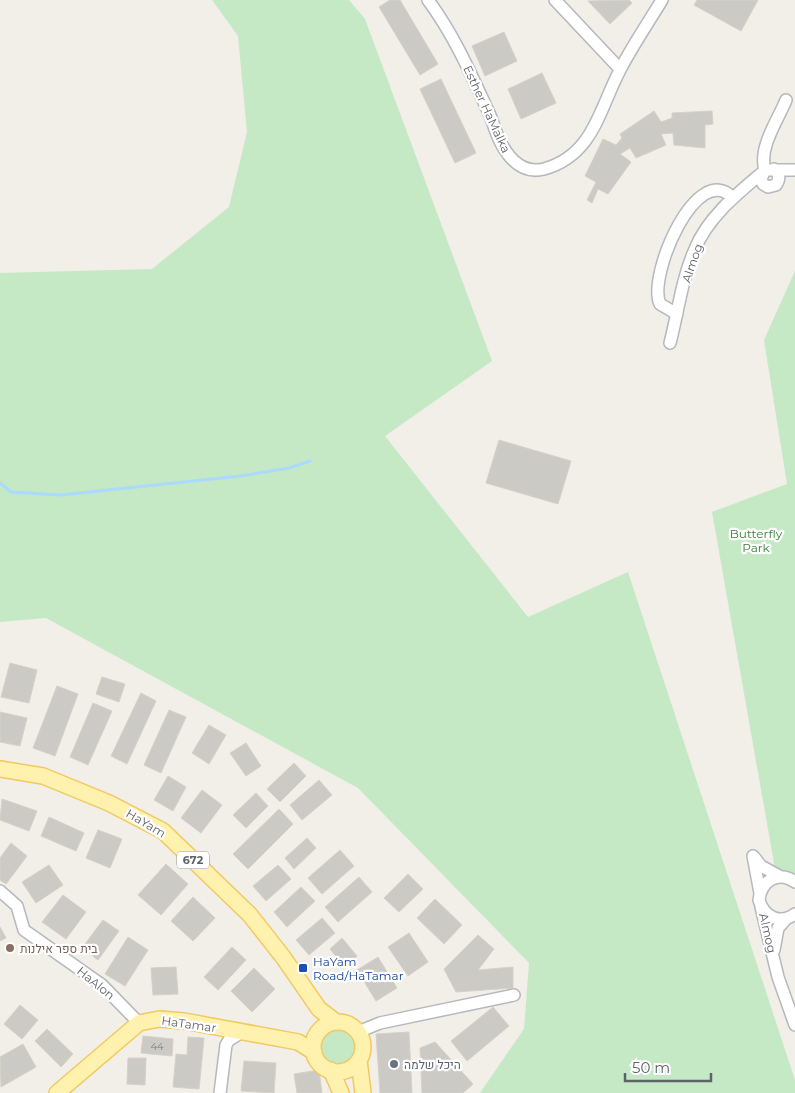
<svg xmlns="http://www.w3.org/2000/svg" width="795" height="1093" font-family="Montserrat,Heebo,sans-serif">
	<rect width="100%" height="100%" fill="#f1efe8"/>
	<path fill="#c5e8c5" d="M212 0H349L365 19 492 361 385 436 528 617 628 572 795 1080V1093H480L524 1029 529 963 358 788 46 618 0 622V273L152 269 229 207 247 132 238 36Z
		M795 271V877L777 880 712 512 787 484 764 340Z
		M321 1047a17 17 0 1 1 34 0a17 17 0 1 1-34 0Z"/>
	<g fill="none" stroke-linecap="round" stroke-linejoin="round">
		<path stroke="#aadaff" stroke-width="3" d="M0 483 11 492 60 495 241 476 289 468 310 461"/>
	</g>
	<path fill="#cccac5" stroke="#d6d1c6" d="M390 0H400L438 64 420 75 379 7Z
		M629 0 632 3 610 24 588 1Z
		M697 0H758L741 31 694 5Z
		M504 32 517 61 485 76 472 46Z
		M542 73 556 103 521 119 508 89Z
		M441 79 476 153 455 163 420 89Z
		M654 111 661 122 672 118V113L712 111 713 124 705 125V148L674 145 673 133 661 134 666 145 636 158 630 148 620 154 631 162 608 194 598 189 592 203 587 200 596 182 585 176 603 139 616 145 622 138 620 134Z
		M499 440 571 461 558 504 486 483Z
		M10 663 37 670 29 703 1 697Z
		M102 677 125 684 119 702 96 694Z
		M57 686 78 694 55 756 33 748Z
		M141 693 156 701 127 764 111 756Z
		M93 703 112 711 88 765 70 757Z
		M169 710 186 717 161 773 144 765Z
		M0 712 27 718 20 746 0 742Z
		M209 725 226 735 209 764 192 753Z
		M246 743 261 766 246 776 230 753Z
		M294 763 306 776 280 802 267 789Z
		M168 776 186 787 173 811 154 800Z
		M319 780 332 795 302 820 290 805Z
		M202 790 222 805 201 833 181 818Z
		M256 793 268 806 246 828 233 815Z
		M2 799 37 811 29 831 0 820Z
		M279 809 293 824 248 869 233 854Z
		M49 817 84 833 76 851 41 836Z
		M98 830 122 839 110 868 86 858Z
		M307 838 316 848 294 869 285 858Z
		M11 843 27 856 6 884 0 880V858Z
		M340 850 354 866 322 894 308 878Z
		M166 864 188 884 161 915 138 895Z
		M49 865 63 885 36 903 22 882Z
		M278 865 291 879 266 901 253 886Z
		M408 874 423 889 399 912 384 898Z
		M359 877 372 892 338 922 325 907Z
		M301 887 315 901 287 927 274 912Z
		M63 895 86 912 66 939 42 922Z
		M193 897 215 918 193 941 171 921Z
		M435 899 462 925 444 944 417 918Z
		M322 918 335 933 309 955 296 940Z
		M103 920 119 931 98 960 82 948Z
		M0 927 6 938 0 941Z
		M409 933 428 962 408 976 388 947Z
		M478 935 494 949 478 970 513 967V988L456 992 444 969Z
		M128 937 148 950 125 986 105 974Z
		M342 938 357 956 345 967 330 949Z
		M232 947 246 960 218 990 204 977Z
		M378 957 397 988 376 1001 357 970Z
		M176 967 178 994 153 995 151 968Z
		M254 968 275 989 252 1012 231 991Z
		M20 1005 38 1020 22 1039 4 1024Z
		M493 1007 509 1026 467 1061 451 1041Z
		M47 1029 73 1054 61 1067 35 1041Z
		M409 1032 412 1093H380L376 1034Z
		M143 1036 173 1039 172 1056 141 1053Z
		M188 1037 204 1038 199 1089 173 1087 176 1054 187 1055Z
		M435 1042 473 1084 463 1093H422L420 1048Z
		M23 1044 36 1067 1 1087 0 1057Z
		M128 1058H146L145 1085 127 1084Z
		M244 1061 276 1063 274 1093 241 1091Z
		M319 1070 322 1093H297L294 1074Z"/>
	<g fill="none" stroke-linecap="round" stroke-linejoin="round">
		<defs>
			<path id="minor" d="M428 0C454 35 471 74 489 113 494 124 496 135 502 145 511 161 524 174 544 169 594 155 599 109 621 68 633 45 648 23 662 0
				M555 0 620 69
				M774 169C780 173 780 179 776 185L768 187 763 184 761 179 765 170H795
				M765 170C758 148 778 120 786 100
				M677 314 660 304C647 276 697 159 733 198
				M670 343C678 312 682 278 695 249 708 217 737 194 763 172
				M753 856 760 893
				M754 857 761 866 781 877
				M795 882C778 870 761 881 759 900 764 917 780 925 795 914
				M0 891 17 906 24 930 102 985 139 1023
				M761 907 778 977 795 1025
				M774 950 778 928 786 919
				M358 1032 380 1023 514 995
				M220 1093 226 1045 229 1040 242 1032"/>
			<path id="major" d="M0 769 43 776 109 803 163 831 250 915 283 957 319 1009 336 1022
				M313 1047a25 25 0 1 1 50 0a25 25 0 1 1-50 0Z
				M359 1060 363 1093
				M331 1070 341 1093
				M57 1093 139 1023 159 1019 184 1021 298 1042 314 1052"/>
		</defs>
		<use href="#minor" stroke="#b5b8bc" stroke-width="14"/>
		<use href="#major" stroke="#f2c960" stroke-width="18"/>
		<use href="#minor" stroke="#fff" stroke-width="11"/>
		<use href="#major" stroke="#fff2af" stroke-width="15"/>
	</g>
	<circle fill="#8d6e63" stroke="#fff" stroke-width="2" cx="10" cy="948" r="5"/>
	<rect fill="#1a4fb4" stroke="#fff" stroke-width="2" x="298" y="963" width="10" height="10" rx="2.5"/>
	<circle fill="#6b7280" stroke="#fff" stroke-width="2" cx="394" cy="1064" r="5"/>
	<g text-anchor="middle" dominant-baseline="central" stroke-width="4.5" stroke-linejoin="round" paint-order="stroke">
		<g font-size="10" fill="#7a7d7f">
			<text x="157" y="1046">44</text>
		</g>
		<rect fill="#fff" stroke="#8f9295" stroke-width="1" x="177" y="851.5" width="32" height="17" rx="4"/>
		<g font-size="11" font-weight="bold" fill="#5f6368">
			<text x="193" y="860">672</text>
		</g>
		<g font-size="12" fill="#5f6368" stroke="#fff">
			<text transform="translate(487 109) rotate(65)">Esther HaMalka</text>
			<text transform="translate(692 263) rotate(-71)">Almog</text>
			<text transform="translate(146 823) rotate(31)">HaYam</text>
			<text transform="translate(768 933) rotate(77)">Almog</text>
			<text transform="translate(96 983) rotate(39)">HaAlon</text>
			<text transform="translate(189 1024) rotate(8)">HaTamar</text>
		</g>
		<g font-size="12" fill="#348238" stroke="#fff">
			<text x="756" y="533">Butterfly<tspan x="756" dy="14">Park</tspan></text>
		</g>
		<g font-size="12" fill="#785e54" stroke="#fff" text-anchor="start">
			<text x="20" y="948">בית ספר אילנות</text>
		</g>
		<g font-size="12" fill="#164399" stroke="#fff" text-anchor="start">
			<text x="313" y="961">HaYam<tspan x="313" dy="14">Road/HaTamar</tspan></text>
		</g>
		<g font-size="12" fill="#5b616d" stroke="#fff" text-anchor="start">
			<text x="404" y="1064">היכל שלמה</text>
		</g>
	</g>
	<path d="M625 1073v8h86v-8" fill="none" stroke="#5f6368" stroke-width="2.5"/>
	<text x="632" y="1073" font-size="15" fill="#5f6368" stroke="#ffffff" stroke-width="4" paint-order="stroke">50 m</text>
</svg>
